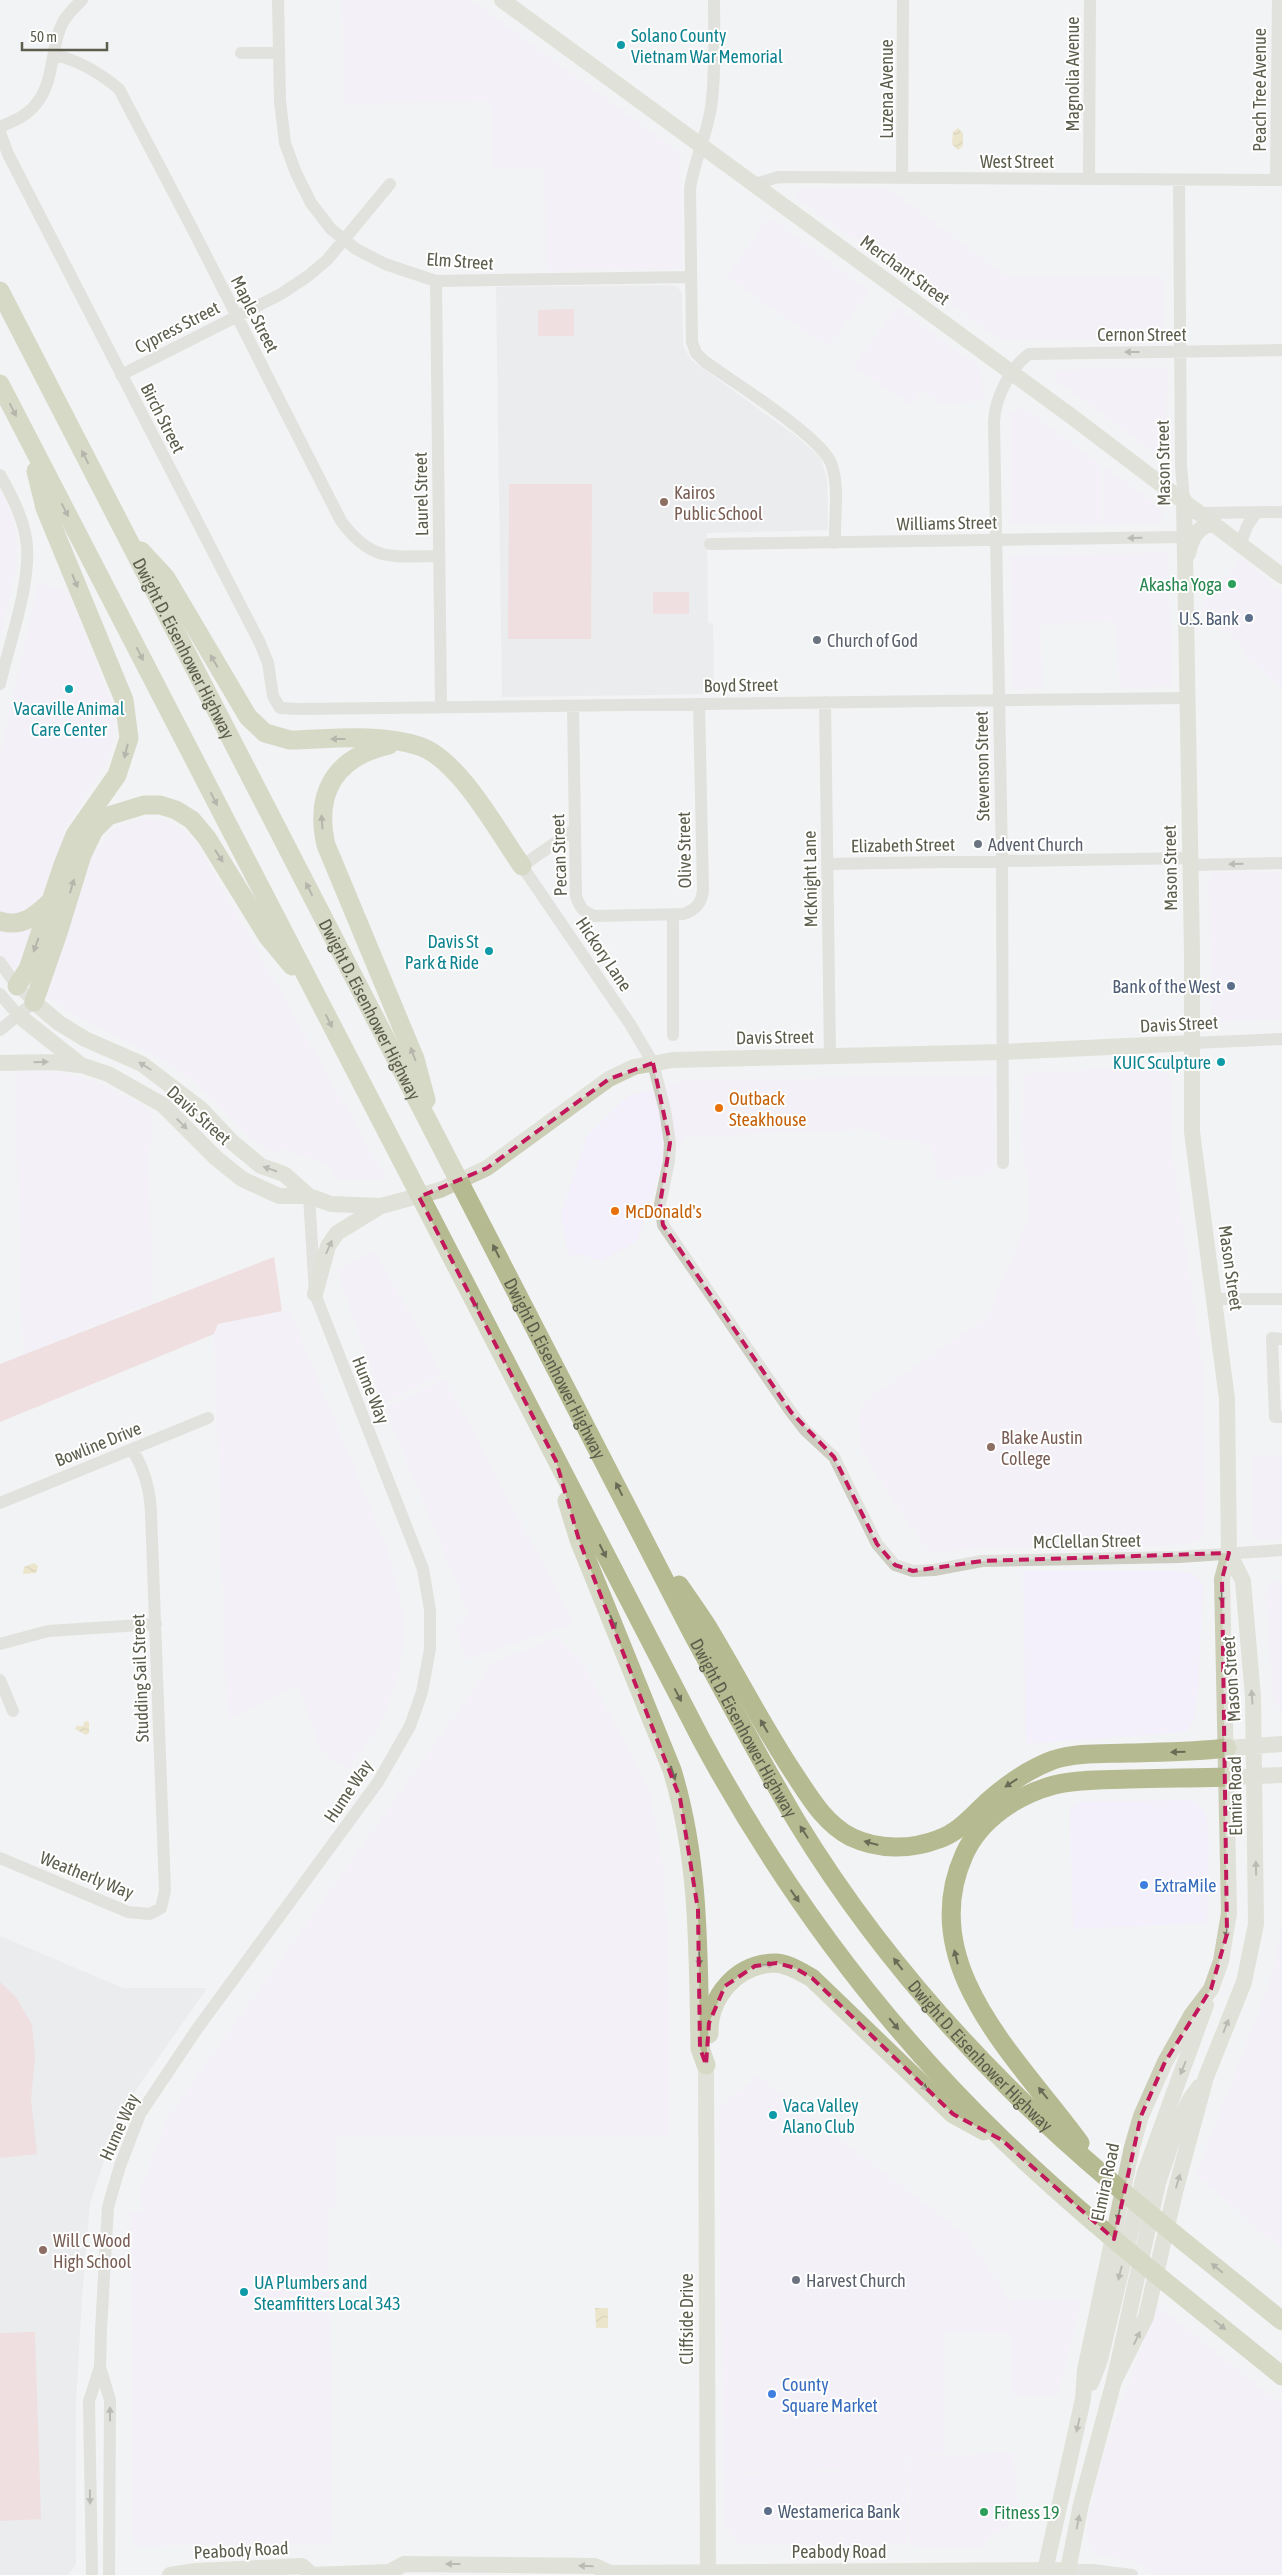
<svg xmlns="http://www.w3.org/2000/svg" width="1282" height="2575" font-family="'Asap Condensed',sans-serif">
	<defs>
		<pattern id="water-waves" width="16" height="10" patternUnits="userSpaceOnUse" patternTransform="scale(1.25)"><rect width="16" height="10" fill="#e3d499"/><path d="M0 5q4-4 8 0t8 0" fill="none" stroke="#bbaf7f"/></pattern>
	</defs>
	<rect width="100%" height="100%" fill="#f2f3f4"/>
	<path fill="#f3effb" d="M342 0H471L680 153 682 269 546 271 545 167 493 168 491 102 344 103Z
		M799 188 888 189 1008 277H1164V338L999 339 865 240 851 238 794 196Z
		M769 217 869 291 828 347 727 277Z
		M896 307 952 347 912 405 853 367Z
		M953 348 977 364 982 372 983 401 940 403 923 391Z
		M1167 367 1166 454 1160 457 1054 378 1056 370Z
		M1023 407 1101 465V525L1010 524V414Z
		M1103 466 1162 508 1161 524 1103 525Z
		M0 488 13 518 17 547 15 574 0 638Z
		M1168 553 1172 686 1119 688 1117 622 1041 623 1042 689H1012L1010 555Z
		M1242 558 1282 593V690L1243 654 1242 644 1200 607Z
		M38 583 68 591 109 695 116 718 111 754 64 831 97 849 111 831 134 820 149 818 166 821 185 831 196 842 387 1180 382 1178 337 1179 326 1165 286 1149 272 1153 266 1149 245 1134 214 1100 180 1071 166 1062 72 1014 8 968 0 957V755Z
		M1214 872H1280V1020L1221 1022 1214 1019 1211 1011 1209 878Z
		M1154 1066 1167 1075 1170 1080 1172 1151 1204 1377 1206 1508 1205 1530 1202 1537 1199 1541 1190 1544 1168 1546 983 1548 942 1552 929 1551 894 1503 861 1450 858 1419 865 1401 987 1317 1028 1220 1029 1189 1022 1146 1023 1074Z
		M17 1070H41L68 1074 98 1083 130 1098 151 1112 152 1146H149L152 1302 23 1355 15 1084Z
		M995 1075 996 1161 992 1170 986 1175 938 1179 934 1155 929 1146 914 1140H886L879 1133 866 1129 685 1137 677 1149 663 1157 650 1207 636 1242 601 1260 577 1254 569 1257 561 1215 587 1135 628 1096 683 1081Z
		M375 1250 442 1374 383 1405 337 1269Z
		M282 1311H290L389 1553 403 1613V1645L397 1683 377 1730 347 1770 321 1750 298 1686 227 1720 214 1334 218 1324Z
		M444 1378 574 1623 467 1659 455 1627 469 1614 385 1408Z
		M1258 1456 1282 1457V1538L1263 1540 1255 1537 1252 1528V1460Z
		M1023 1571H1180L1195 1575 1203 1586 1198 1690 1195 1716 1187 1732 1026 1744Z
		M1271 1582H1282V1711L1274 1704 1265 1591Z
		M556 1637 581 1659 650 1793 664 1872 670 2005V2137L335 2136V2209H328L333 2543 134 2546 130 2212 143 2211 140 2191 168 2117 492 1664Z
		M1189 1800 1198 1803 1206 1813 1209 1844 1207 1923 1073 1929 1070 1809 1079 1802Z
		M1282 1924V2250L1196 2175 1270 1982Z
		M757 2076 966 2235 1009 2299 1010 2334 945 2333 944 2454 906 2456 907 2545H844L842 2470 723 2473 719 2108Z
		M1011 2299H1082L1058 2395 1011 2394Z
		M1153 2302 1282 2405V2575H1155L1134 2561 1097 2555 1089 2547 1086 2532 1099 2467 1142 2345Z
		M1013 2453 1019 2514 981 2547 909 2546 908 2457Z
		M841 2472 842 2545 741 2544 724 2525 723 2474Z"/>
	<path fill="#e3e4e5" d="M672 285 678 287 682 294 683 346 691 360 796 436 820 457 827 478 828 530 707 533 708 623 713 624 714 694 502 697 496 287Z
		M0 1936 123 1988H207L138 2087 115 2128 90 2203 82 2297 76 2403V2564L68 2575H0Z"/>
	<path fill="#ebc7c8" d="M574 309V336H538V310Z
		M509 484H592L591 639H508Z
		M653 592H689V614H653Z
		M274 1257 282 1311 218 1324 214 1334 0 1422V1364Z
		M0 1982 16 1997 32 2025 35 2057 31 2099 37 2154 0 2158Z
		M35 2332 41 2519 0 2521V2333Z"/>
	<path fill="url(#water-waves)" d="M958 128 963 133V146L958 150 952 144 953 132Z
		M34 1563 38 1566 36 1573 23 1574 24 1567Z
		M85 1721 89 1722V1733L86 1735 75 1729 77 1726H83Z
		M595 2308H608V2328H596Z"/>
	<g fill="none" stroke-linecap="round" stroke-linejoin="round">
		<path stroke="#ccccc0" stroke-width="12" d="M278 0 280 101 285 143 296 173 311 203 331 229 356 249 385 264 436 281 691 277
			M714 0C714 35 716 72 711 107 707 135 694 161 690 189L692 342 696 353 704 361C732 381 820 436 831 463 840 486 834 518 835 543
			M241 53H279
			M55 55C80 61 99 72 119 89L192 228 341 521C372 563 392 556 439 556
			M0 127C13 121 27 116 36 104 55 81 50 49 62 24 67 14 75 7 82 0
			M0 132 8 154 260 643 268 663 273 696 280 708 298 709 1187 698
			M902 178 903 0
			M1089 178 1090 0
			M1179 180 1181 466 1184 500
			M1276 180 1278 0
			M752 185 778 177 1282 180
			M436 281 441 706
			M121 375 281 294 308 276 327 260 390 184
			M0 475C12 496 25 521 27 546 30 587 9 644 0 684
			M1201 513 1282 512
			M1241 543 1247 526 1256 513
			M710 544 1184 537
			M825 702 830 1056
			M573 706 576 896C580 908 583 912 595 916L683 914C696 910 702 903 703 890L699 704
			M575 829 522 866 630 1024 653 1063 665 1110 670 1143 669 1161 660 1204 663 1225 791 1412 805 1430 834 1457 877 1544 895 1565 913 1571 934 1570 982 1561 1179 1557 1282 1550
			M827 864 1190 858
			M1190 865 1282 863
			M673 914V1035
			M0 962 17 986 34 1002 0 1030
			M0 994 18 1015
			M1192 1043 1282 1039
			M1003 1163 1002 861 994 422C995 398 1010 368 1029 354L1282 350
			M1215 1299H1282
			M1282 1339 1272 1338 1275 1417H1282
			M0 1503 208 1418
			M0 1644 48 1631 156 1624
			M0 1680 13 1711
			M0 1858 128 1912 150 1914 161 1908 165 1891 151 1513C150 1490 145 1469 132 1450
			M1068 2570H1092L1132 2575
			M92 2575 89 2401 100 2367
			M109 2575 110 2400 100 2367 101 2330 108 2207 120 2166 140 2114 197 2029 378 1782 410 1726 422 1692 430 1649V1610L423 1569 315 1294 309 1196"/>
		<path stroke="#cbcdb5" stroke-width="16" d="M502 0 1071 416 1282 576
			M1188 554C1191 539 1197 526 1214 523
			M34 1002 59 1023 85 1039 142 1064 201 1109 232 1142 261 1166 284 1174 309 1196
			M18 1015 81 1065 108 1074 163 1105 216 1158 242 1179 279 1196H309L331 1204 381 1206 440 1190 487 1168 609 1079 634 1067 673 1060 1003 1052 1192 1043
			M0 1063 55 1062 78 1065
			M315 1294 328 1246 337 1233 381 1206
			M1227 1748 1282 1744
			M1228 1777 1282 1775
			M706 2065 708 2572
			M1114 2381 1146 2317 1175 2192 1206 2077 1244 1982 1256 1924 1253 1697 1243 1581 1229 1553
			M1091 2383 1100 2360 1144 2175 1206 2005
			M170 2575 196 2571 302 2566 312 2575
			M312 2575 389 2572 404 2564 595 2566 610 2573 1068 2570
			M1044 2575 1083 2399 1085 2370 1132 2147 1141 2116 1165 2062 1192 2014 1211 1989 1221 1961 1229 1913 1222 1579 1229 1553 1227 1399 1192 1132V952L1184 500
			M1067 2575 1081 2504 1114 2381 1158 2183 1174 2135 1189 2101 1199 2087"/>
		<g stroke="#b6ba90" stroke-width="19">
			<path id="s1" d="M0 291 692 1633C726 1696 760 1760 797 1822 855 1917 927 2006 1006 2085 1091 2171 1188 2244 1282 2321"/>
			<path d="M0 384 701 1739C781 1887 880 2022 1002 2139 1090 2224 1187 2299 1282 2376"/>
			<path d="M141 551 166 578 248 717 265 733 290 740C332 739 379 733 419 746 459 759 498 832 522 866"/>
			<path d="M389 745C335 757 314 793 326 845L415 1059 426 1100"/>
			<path d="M0 921C22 928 35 916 50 902"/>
			<path d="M17 986 28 969 63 865 75 835 117 775 129 738 124 700 45 508 36 471"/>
			<path d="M34 1002 58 933 82 855 94 830 108 816 144 805H160L176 810 192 820 207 838 268 937 292 966"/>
			<path d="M567 1501 579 1540 672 1770C700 1861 698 1953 700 2048L706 2065"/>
			<path d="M679 1585C688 1598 698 1612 707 1626 736 1674 762 1725 793 1772 809 1796 824 1823 851 1837 878 1850 911 1850 939 1839 959 1832 972 1816 987 1802 1006 1785 1029 1769 1053 1760 1077 1752 1105 1754 1129 1753 1162 1752 1194 1752 1227 1748"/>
			<path d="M709 2034C708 1997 737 1963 776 1963 789 1964 801 1972 812 1978L953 2114 984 2131"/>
			<path d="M1080 2143C1020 2060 914 1966 964 1855 980 1819 1017 1795 1054 1785 1078 1779 1104 1780 1129 1779 1162 1778 1195 1778 1228 1777"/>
		</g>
	</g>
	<defs><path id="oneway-solid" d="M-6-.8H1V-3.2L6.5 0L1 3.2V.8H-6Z" transform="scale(1.25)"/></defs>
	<g fill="#787969">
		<use href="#oneway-solid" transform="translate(1132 352) rotate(180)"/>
		<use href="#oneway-solid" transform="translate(1135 538) rotate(179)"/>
		<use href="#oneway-solid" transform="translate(1236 864) rotate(179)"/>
		<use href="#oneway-solid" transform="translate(110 2414) rotate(-90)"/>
		<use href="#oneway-solid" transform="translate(90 2497) rotate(89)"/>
	</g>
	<g fill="#6a6b56">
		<use href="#oneway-solid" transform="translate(13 410) rotate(63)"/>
		<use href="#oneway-solid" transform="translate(85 457) rotate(-117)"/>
		<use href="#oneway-solid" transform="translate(65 510) rotate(62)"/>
		<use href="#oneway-solid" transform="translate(75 581) rotate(68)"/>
		<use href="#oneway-solid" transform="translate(140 654) rotate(63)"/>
		<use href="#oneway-solid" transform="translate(214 661) rotate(-120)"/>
		<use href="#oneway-solid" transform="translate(338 739) rotate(180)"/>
		<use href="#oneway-solid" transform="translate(126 751) rotate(104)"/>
		<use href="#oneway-solid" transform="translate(214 799) rotate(63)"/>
		<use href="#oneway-solid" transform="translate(322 822) rotate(-94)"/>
		<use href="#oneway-solid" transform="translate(219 856) rotate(57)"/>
		<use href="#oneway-solid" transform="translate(72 886) rotate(-74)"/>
		<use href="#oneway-solid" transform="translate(309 889) rotate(-117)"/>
		<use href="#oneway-solid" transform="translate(36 945) rotate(110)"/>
		<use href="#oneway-solid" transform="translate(329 1021) rotate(63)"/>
		<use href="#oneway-solid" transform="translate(413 1054) rotate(-111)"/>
		<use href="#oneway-solid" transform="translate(496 1251) rotate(-117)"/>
		<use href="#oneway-solid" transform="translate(474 1303) rotate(62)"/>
		<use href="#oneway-solid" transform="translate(619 1489) rotate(-117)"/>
		<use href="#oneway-solid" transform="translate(603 1551) rotate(63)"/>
		<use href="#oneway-solid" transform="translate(613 1622) rotate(68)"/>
		<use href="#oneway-solid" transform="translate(678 1695) rotate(62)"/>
		<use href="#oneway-solid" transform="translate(764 1726) rotate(-121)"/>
		<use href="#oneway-solid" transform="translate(1178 1752) rotate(179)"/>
		<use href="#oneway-solid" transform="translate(673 1773) rotate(72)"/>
		<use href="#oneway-solid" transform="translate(1011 1783) rotate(147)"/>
		<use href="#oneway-solid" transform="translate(804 1832) rotate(-123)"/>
		<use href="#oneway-solid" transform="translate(871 1843) rotate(-165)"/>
		<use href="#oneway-solid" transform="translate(795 1896) rotate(55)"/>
		<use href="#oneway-solid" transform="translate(956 1957) rotate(-104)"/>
		<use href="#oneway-solid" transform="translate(699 1959) rotate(89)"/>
		<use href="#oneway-solid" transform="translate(898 1964) rotate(-128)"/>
		<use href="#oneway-solid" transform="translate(767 1965) rotate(-8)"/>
		<use href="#oneway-solid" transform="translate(894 2024) rotate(50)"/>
		<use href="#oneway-solid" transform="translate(922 2085) rotate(44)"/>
		<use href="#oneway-solid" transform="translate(1043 2093) rotate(-129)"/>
		<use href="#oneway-solid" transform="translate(1217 2268) rotate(-141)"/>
		<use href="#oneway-solid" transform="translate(1220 2325) rotate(39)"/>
	</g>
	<g fill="#787966">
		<use href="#oneway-solid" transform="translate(41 1062) rotate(-1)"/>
		<use href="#oneway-solid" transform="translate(145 1066) rotate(-148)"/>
		<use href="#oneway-solid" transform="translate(182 1124) rotate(45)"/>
		<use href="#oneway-solid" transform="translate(270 1169) rotate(-161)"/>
		<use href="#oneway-solid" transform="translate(329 1247) rotate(-66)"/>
		<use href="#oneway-solid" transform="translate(1222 1596) rotate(88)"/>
		<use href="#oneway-solid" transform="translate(1252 1697) rotate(-94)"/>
		<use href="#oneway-solid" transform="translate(1256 1868) rotate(-91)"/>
		<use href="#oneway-solid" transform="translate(1227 1931) rotate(97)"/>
		<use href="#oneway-solid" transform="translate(1226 2026) rotate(-68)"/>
		<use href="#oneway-solid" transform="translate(1183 2068) rotate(112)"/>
		<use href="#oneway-solid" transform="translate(1178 2181) rotate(-74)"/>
		<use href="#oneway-solid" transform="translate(1119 2214) rotate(101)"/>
		<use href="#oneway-solid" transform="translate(1120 2273) rotate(104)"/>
		<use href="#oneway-solid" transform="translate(1137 2338) rotate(-65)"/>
		<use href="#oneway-solid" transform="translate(1078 2425) rotate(103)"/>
		<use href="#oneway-solid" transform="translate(1078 2522) rotate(-79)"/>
		<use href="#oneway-solid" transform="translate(453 2564) rotate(-180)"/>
		<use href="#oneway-solid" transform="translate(586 2566) rotate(-178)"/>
	</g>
	<path d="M0 0H1282V2575H0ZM653 1063 670 1143 660 1204 663 1225 791 1412 834 1457 877 1544 895 1565 913 1571 982 1561 1229 1553 1222 1579 1227 1934 1211 1989 1165 2062 1141 2116 1114 2239 1002 2140 953 2114 812 1978 795 1968 777 1963 755 1966 725 1986 709 2023 706 2065 700 2048 698 1910 680 1798 579 1540 556 1461 419 1197 487 1168 609 1079Z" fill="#f2f3f4" fill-opacity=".55" fill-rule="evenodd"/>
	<path fill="none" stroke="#c2185b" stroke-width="4" stroke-dasharray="10 6" stroke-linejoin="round" d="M653 1063 670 1143 660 1204 663 1225 791 1412 834 1457 877 1544 895 1565 913 1571 982 1561 1229 1553 1222 1579 1227 1934 1211 1989 1165 2062 1141 2116 1114 2239 1002 2140 953 2114 812 1978 795 1968 777 1963 755 1966 725 1986 709 2023 706 2065 700 2048 698 1910 680 1798 579 1540 556 1461 419 1197 487 1168 609 1079Z"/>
	<g fill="#0f9aa8" stroke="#fff" stroke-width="2">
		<circle cx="621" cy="45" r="5"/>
		<circle cx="69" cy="689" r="5"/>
		<circle cx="489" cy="951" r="5"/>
		<circle cx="1221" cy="1062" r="5"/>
		<circle cx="773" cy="2115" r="5"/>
		<circle cx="244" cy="2292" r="5"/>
	</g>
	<g fill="#8d6e63" stroke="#fff" stroke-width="2">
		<circle cx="664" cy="502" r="5"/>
		<circle cx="991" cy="1447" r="5"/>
		<circle cx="43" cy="2250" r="5"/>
	</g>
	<g fill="#2e9e5b" stroke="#fff" stroke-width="2">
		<circle cx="1232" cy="584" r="5"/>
		<circle cx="984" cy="2512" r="5"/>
	</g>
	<g fill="#5c6f8a" stroke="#fff" stroke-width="2">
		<circle cx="1249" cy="618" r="5"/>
		<circle cx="1231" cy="986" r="5"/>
		<circle cx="768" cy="2511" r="5"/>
	</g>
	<g fill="#6b7280" stroke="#fff" stroke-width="2">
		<circle cx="817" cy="640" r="5"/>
		<circle cx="978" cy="844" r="5"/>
		<circle cx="796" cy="2280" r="5"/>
	</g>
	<g fill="#e8710a" stroke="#fff" stroke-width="2">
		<circle cx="719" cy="1108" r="5"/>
		<circle cx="615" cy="1211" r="5"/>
	</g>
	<g fill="#3f7fe0" stroke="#fff" stroke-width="2">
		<circle cx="1144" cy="1885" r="5"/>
		<circle cx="772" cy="2394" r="5"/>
	</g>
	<g text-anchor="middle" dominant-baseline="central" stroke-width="4" stroke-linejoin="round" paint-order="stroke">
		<g font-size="18" fill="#0d838f" stroke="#fff" text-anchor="start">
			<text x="631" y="35">Solano County<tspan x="631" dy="21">Vietnam War Memorial</tspan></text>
			<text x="69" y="708" text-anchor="middle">Vacaville Animal<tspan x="69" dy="21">Care Center</tspan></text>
			<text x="479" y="941" text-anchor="end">Davis St<tspan x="479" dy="21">Park &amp; Ride</tspan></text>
			<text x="1211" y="1062" text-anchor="end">KUIC Sculpture</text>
			<text x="783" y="2105">Vaca Valley<tspan x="783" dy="21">Alano Club</tspan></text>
			<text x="254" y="2282">UA Plumbers and<tspan x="254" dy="21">Steamfitters Local 343</tspan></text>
		</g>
		<g font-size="18" fill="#5c5d4c" stroke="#fff">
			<text transform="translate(1072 74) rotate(-90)">Magnolia Avenue</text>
			<text transform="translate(886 89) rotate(-90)">Luzena Avenue</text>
			<text transform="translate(1259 90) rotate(-90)">Peach Tree Avenue</text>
			<text x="1017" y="161">West Street</text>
			<text transform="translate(460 261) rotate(4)">Elm Street</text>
			<text transform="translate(905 270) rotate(36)">Merchant Street</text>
			<text transform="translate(255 314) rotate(63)">Maple Street</text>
			<text transform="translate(177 327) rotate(-27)">Cypress Street</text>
			<text x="1142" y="334">Cernon Street</text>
			<text transform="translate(163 418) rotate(63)">Birch Street</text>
			<text transform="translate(1163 463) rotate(-91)">Mason Street</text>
			<text transform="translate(421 494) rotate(-91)">Laurel Street</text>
			<text transform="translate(947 523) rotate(-1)">Williams Street</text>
			<text stroke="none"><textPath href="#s1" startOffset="402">Dwight D. Eisenhower Highway</textPath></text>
			<text transform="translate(741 685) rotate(-1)">Boyd Street</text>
			<text transform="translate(982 766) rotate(-91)">Stevenson Street</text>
			<text transform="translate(903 845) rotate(-1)">Elizabeth Street</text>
			<text transform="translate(684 850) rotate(-91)">Olive Street</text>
			<text transform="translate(559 855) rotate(-92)">Pecan Street</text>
			<text transform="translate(1170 868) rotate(-91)">Mason Street</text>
			<text transform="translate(810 879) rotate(-91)">McKnight Lane</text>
			<text transform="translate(604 954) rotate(56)">Hickory Lane</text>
			<text stroke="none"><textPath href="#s1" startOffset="808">Dwight D. Eisenhower Highway</textPath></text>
			<text transform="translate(1179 1024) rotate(-3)">Davis Street</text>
			<text transform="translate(775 1037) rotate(-1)">Davis Street</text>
			<text transform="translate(199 1115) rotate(42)">Davis Street</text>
			<text transform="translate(1231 1268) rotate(82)">Mason Street</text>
			<text stroke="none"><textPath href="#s1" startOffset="1212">Dwight D. Eisenhower Highway</textPath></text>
			<text transform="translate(371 1390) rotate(68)">Hume Way</text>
			<text transform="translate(98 1444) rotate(-22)">Bowline Drive</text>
			<text transform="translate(1087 1541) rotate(-1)">McClellan Street</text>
			<text transform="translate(140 1678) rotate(-92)">Studding Sail Street</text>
			<text transform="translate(1231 1679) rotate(-94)">Mason Street</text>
			<text stroke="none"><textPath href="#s1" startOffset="1618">Dwight D. Eisenhower Highway</textPath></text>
			<text transform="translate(348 1791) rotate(-56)">Hume Way</text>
			<text transform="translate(1235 1796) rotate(-91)">Elmira Road</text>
			<text transform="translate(87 1875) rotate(22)">Weatherly Way</text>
			<text stroke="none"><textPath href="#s1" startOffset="2024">Dwight D. Eisenhower Highway</textPath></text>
			<text transform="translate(119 2127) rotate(-66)">Hume Way</text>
			<text transform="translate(1105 2182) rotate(-78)">Elmira Road</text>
			<text transform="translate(686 2319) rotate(-90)">Cliffside Drive</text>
			<text transform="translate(241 2550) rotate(-3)">Peabody Road</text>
			<text x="839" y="2551">Peabody Road</text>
		</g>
		<g font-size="18" fill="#785e54" stroke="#fff" text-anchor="start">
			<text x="674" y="492">Kairos<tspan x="674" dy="21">Public School</tspan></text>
			<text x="1001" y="1437">Blake Austin<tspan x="1001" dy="21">College</tspan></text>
			<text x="53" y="2240">Will C Wood<tspan x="53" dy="21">High School</tspan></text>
		</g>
		<g font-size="18" fill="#27864d" stroke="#fff" text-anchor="end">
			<text x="1222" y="584">Akasha Yoga</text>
			<text x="994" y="2512" text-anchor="start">Fitness 19</text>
		</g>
		<g font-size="18" fill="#4e5e75" stroke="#fff" text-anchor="end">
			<text x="1239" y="618">U.S. Bank</text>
			<text x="1221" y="986">Bank of the West</text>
			<text x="778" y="2511" text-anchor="start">Westamerica Bank</text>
		</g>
		<g font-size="18" fill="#5b616d" stroke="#fff" text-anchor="start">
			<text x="827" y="640">Church of God</text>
			<text x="988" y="844">Advent Church</text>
			<text x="806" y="2280">Harvest Church</text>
		</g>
		<g font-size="18" fill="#c56008" stroke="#fff" text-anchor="start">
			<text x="729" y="1098">Outback<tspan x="729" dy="21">Steakhouse</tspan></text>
			<text x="625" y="1211">McDonald's</text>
		</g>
		<g font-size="18" fill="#366cbe" stroke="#fff" text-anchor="start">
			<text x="1154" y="1885">ExtraMile</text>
			<text x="782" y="2384">County<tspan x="782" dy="21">Square Market</tspan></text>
		</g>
	</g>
	<path d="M22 42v8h85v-8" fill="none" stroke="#5c5d4c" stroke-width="2.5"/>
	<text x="30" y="42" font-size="15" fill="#5c5d4c" stroke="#ffffff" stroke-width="4" paint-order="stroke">50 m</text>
</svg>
